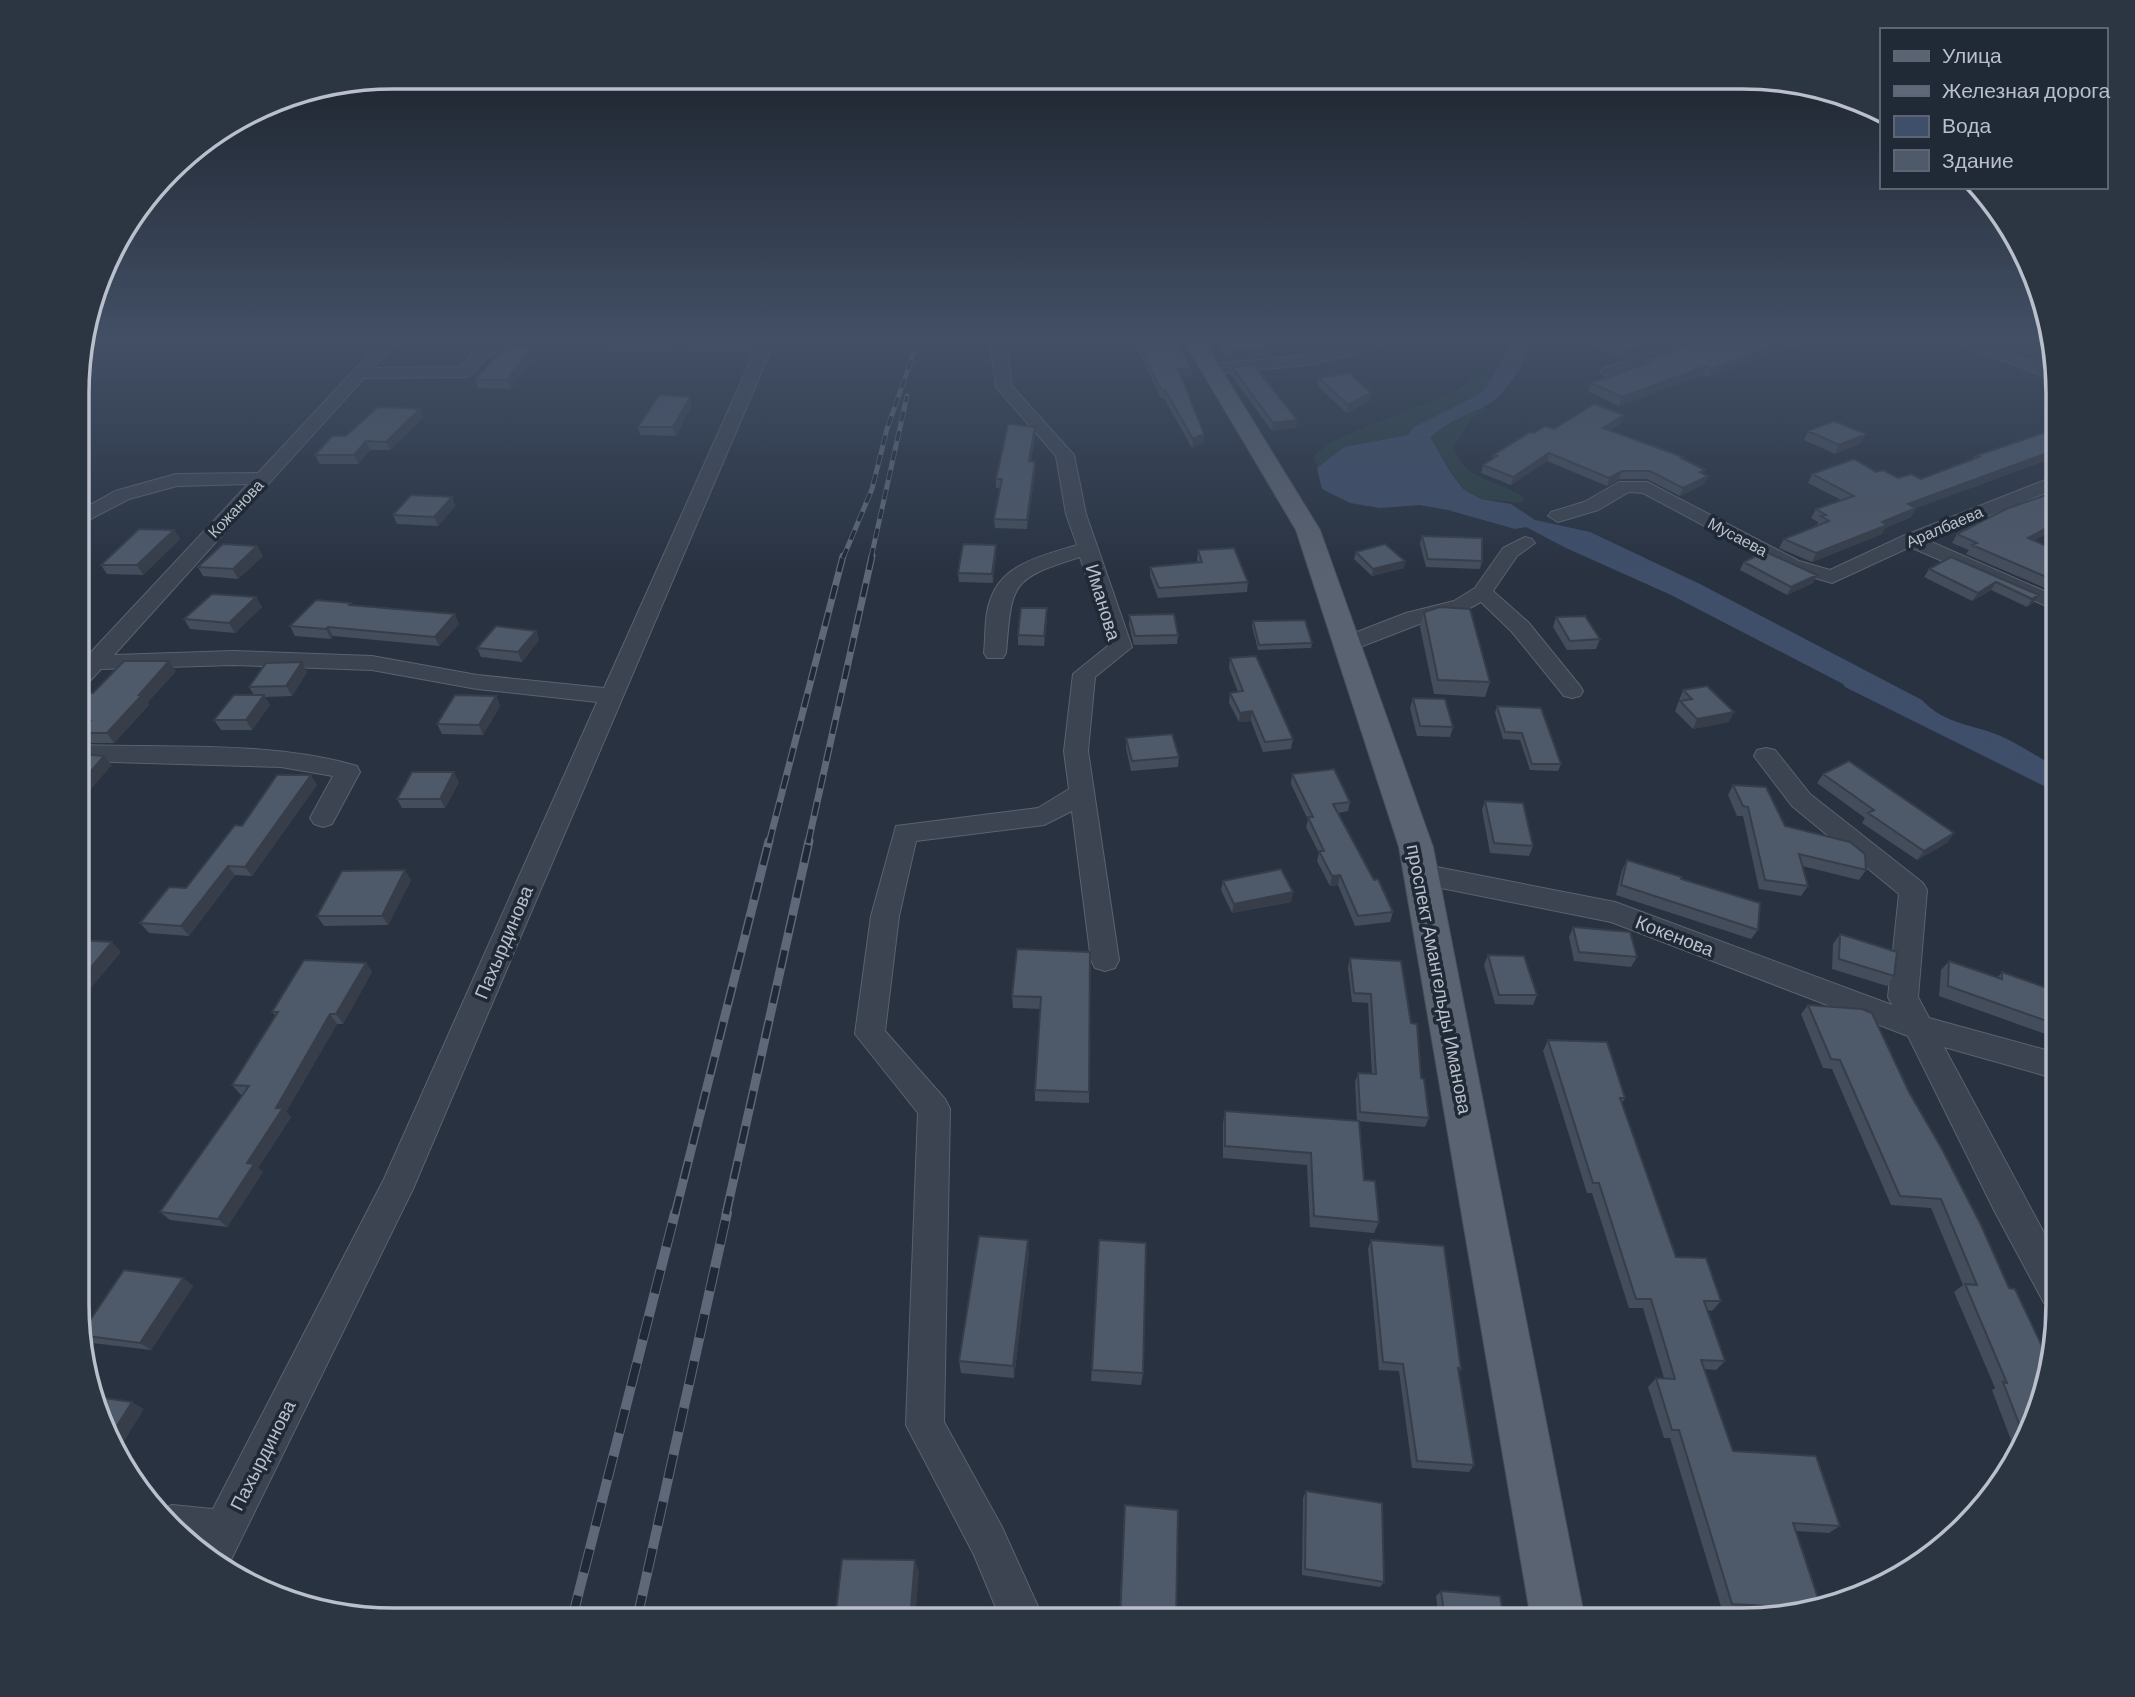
<svg xmlns="http://www.w3.org/2000/svg" width="2135" height="1697" font-family="Barlow,sans-serif">
	<rect width="100%" height="100%" fill="#283241"/>
	<path fill="#2b4043" d="M1481 374 1494 376 1482 393 1409 435 1344 447 1317 468 1314 455 1333 441 1374 423 1453 393Z
		M1481 406 1489 409 1474 416 1453 448C1457 452 1457 457 1461 462 1474 481 1506 483 1524 498L1522 503 1481 499 1464 490 1432 444 1429 437Z"/>
	<path fill="#3f4e69" d="M1509 338H1534C1528 357 1506 396 1487 405 1467 414 1448 423 1430 437L1451 473 1464 490 1481 499 1511 504 1535 520 1590 532 1700 584 1922 700C1946 726 1976 724 2005 738 2023 747 2040 758 2058 768V784L1974 738 1896 702 1843 684 1671 595 1566 548 1526 527 1515 529 1448 510 1420 505 1380 508 1350 503 1322 489 1317 468 1344 447 1409 435 1412 428 1482 393 1503 361Z"/>
	<g fill="none" stroke-linecap="round" stroke-linejoin="round">
		<path fill="#3f4e69" fill-rule="evenodd" d="M1853 675 2058 774V793L1845 687 1842 682 1845 677Z"/>
		<defs>
			<path id="minor" d="M384 338H400L373 368 461 367 475 350 505 340 759 341 760 338H776L413 1189 227 1568 184 1541 160 1510 172 1505 213 1509 384 1179 597 702 477 689 372 670 233 665 101 669 87 684 79 686V665L248 484 177 486 129 499 79 525V511L115 491 176 474 258 473ZM506 350 755 351 604 688 477 675 372 656 233 651 114 655 364 378 466 377 472 375 487 356Z
				M989 338H1005L1012 386 1074 455 1086 514 1132 647 1095 677 1088 751 1119 960 1115 968 1105 971 1095 968 1091 960 1072 811 1044 825 916 841 899 916 885 1031 945 1099 950 1109 944 1422 1002 1527 1044 1620H1001L974 1555 906 1425 918 1113 855 1034 871 916 896 826 1038 808 1069 789 1064 751 1073 674 1109 645 1080 557C1010 579 1012 583 1006 653L1003 658H987L984 653C986 635 984 615 991 598 1003 563 1045 555 1077 545L1066 514 1056 456 996 387Z
				M1691 338H1713L1710 341 1614 375 1608 377 1600 372 1602 369Z
				M1947 338H1968L2053 369 2055 380 1950 341Z
				M1375 339 1380 341 1383 344 1380 347 1309 365 1211 374 1203 369 1211 364 1309 355Z
				M2058 475V488L1927 540 2058 597V611L1910 547 1832 583 1785 569 1643 493 1629 492 1598 510 1558 522 1548 516 1551 512 1584 502 1619 482H1647L1799 561 1830 570 1903 536Z
				M1525 537 1532 539 1535 543 1517 556 1493 591 1528 622 1580 686 1583 691 1580 696 1572 698 1564 696 1512 632 1481 602 1468 609 1422 623 1355 649H1339L1336 644 1339 639 1406 613 1454 601 1475 588 1503 548Z
				M79 745C168 748 271 741 357 766L360 772 332 824 323 827 314 824 310 818 333 776 281 767 79 761Z
				M1766 748 1775 750 1810 794 1923 883 1927 890 1918 997 1929 1018 2057 1053V1079L1944 1047 2057 1257V1308L2044 1303 1995 1212 1908 1036 1611 922 1421 884 1412 881 1408 874 1412 867 1421 864 1615 902 1892 1005 1888 997 1899 894 1792 806 1754 756 1757 750Z"/>
			<path id="major" d="M1182 338H1202L1320 530 1433 847 1585 1620H1531L1399 847 1296 530Z"/>
		</defs>
		<use href="#minor" stroke="#5a626e" stroke-width="2"/>
		<use href="#major" stroke="#464d5a" stroke-width="2"/>
		<use href="#minor" fill="#3c4451" fill-rule="evenodd"/>
		<use href="#major" fill="#5a6371" fill-rule="evenodd"/>
		<defs>
			<path id="rail-far3" d="M843 558 872 489 887 429 919 338
				M871 558 907 396"/>
			<path id="rail-far2" d="M769 843 843 556
				M808 843 872 556"/>
			<path id="rail-far1" d="M675 1214 769 841
				M726 1214 809 841"/>
			<path id="rail" d="M572 1619 675 1213
				M637 1619 727 1213"/>
		</defs>
		<use href="#rail-far3" stroke="#5e6878" stroke-width="5"/>
		<use href="#rail-far2" stroke="#5e6878" stroke-width="7"/>
		<use href="#rail-far1" stroke="#5e6878" stroke-width="9"/>
		<use href="#rail" stroke="#5e6878" stroke-width="10"/>
		<use href="#rail-far3" stroke="#202936" stroke-width="3.5" stroke-dasharray="10" stroke-linecap="butt"/>
		<use href="#rail-far2" stroke="#202936" stroke-width="4.5" stroke-dasharray="14" stroke-linecap="butt"/>
		<use href="#rail-far1" stroke="#202936" stroke-width="6" stroke-dasharray="18" stroke-linecap="butt"/>
		<use href="#rail" stroke="#202936" stroke-width="8" stroke-dasharray="24" stroke-linecap="butt"/>
	</g>
	<path fill="#434d5b" d="M1132 338H1175L1191 376 1181 377 1204 434V442L1192 448 1164 398H1161Z
		M1221 338 1270 348 1269 356 1228 360 1220 346Z
		M1332 338H1370L1337 346 1331 343Z
		M1684 338 1622 359 1596 348 1599 340Z
		M1708 338H1826L1793 350 1785 347 1709 377 1703 375 1619 406 1588 391 1591 383 1643 364 1645 360Z
		M535 354 510 389 478 388 475 380Z
		M1232 367 1297 420 1296 428 1272 431 1231 375Z
		M1319 378 1371 393 1370 401 1347 413 1317 386Z
		M692 405 676 436 640 435 638 427Z
		M420 409 423 418 390 450H370L358 464H320L315 455 346 436Z
		M1624 415 1621 423 1609 431 1682 459 1708 476 1704 484 1680 496 1647 479H1619L1607 486 1547 461 1511 485 1481 473 1483 465 1492 460 1493 455 1534 433Z
		M1808 431 1861 443 1835 454 1804 440Z
		M1035 436 1031 461 1035 471 1027 529 995 528 994 519 1000 488H996V479Z
		M1975 456H2058L1916 508 1911 517 1885 528 1882 534 1812 562 1779 548 1784 539 1817 525 1818 522 1811 518 1816 509 1841 500 1808 483 1812 474 1876 472 1898 478 1921 479 1972 460Z
		M2058 491V528L2034 540 2058 551V587L2052 591 1966 554 1969 550 1952 543 1957 534Z
		M452 497 455 506 438 526 397 524 393 515Z
		M174 530 180 539 143 575 107 574 101 565Z
		M1422 536 1482 561 1480 569 1426 567 1420 544Z
		M257 546 263 556 238 579 203 576 198 567Z
		M1759 549 1817 575 1813 583 1787 595 1740 570 1744 562 1756 556Z
		M1198 550 1248 582 1247 592 1158 598 1150 576V567L1198 562 1197 560Z
		M1356 552 1405 561 1404 568 1372 576 1354 559Z
		M996 554 993 583 959 582 958 573Z
		M1951 557 2039 595 2033 603 2027 607 1991 590 1972 601 1924 577 1929 569Z
		M256 597 262 607 235 633 190 629 184 619Z
		M352 605 459 624 439 646 333 636 331 639 295 636 290 626Z
		M1424 612 1490 682 1485 697 1434 694 1420 627Z
		M1129 615 1178 635 1177 644 1134 645 1129 625Z
		M1556 617 1600 639 1596 649 1567 650 1553 627Z
		M1047 618 1044 646 1018 645V635Z
		M1253 621 1312 643 1311 648 1258 650 1252 626Z
		M536 631 539 640 522 662 481 657 477 648Z
		M1230 658 1293 739 1291 749 1263 752 1251 721 1239 722 1229 703 1230 693 1238 692 1229 668Z
		M176 671 148 702 149 705 114 743H87L80 733 82 731 79 730V698Z
		M307 672 292 696 265 697 270 705 252 730H221L214 720 254 695 249 687Z
		M1683 690 1729 722 1693 729 1675 711Z
		M496 696 500 706 483 735 442 734 437 724Z
		M1413 698 1453 727 1450 737 1417 736 1410 708Z
		M1497 706 1561 764 1558 771 1530 770 1520 740 1503 739 1495 713Z
		M1126 738 1179 757 1178 767 1131 771 1126 748Z
		M1292 774 1350 802 1348 811 1338 813 1374 880 1393 912 1390 922 1355 926 1338 885 1330 886 1317 861 1319 853 1306 827 1308 820 1291 784Z
		M1823 774 1954 833 1947 843 1917 860 1862 823 1865 818 1817 783Z
		M459 782 445 808H402L397 799Z
		M317 785 252 876 235 875 189 936 149 933 140 923 186 888 242 826Z
		M1733 785 1785 826 1866 870 1859 880 1802 866 1808 886 1801 896 1759 889 1743 816H1737L1728 795Z
		M1485 801 1533 846 1529 856 1490 853 1482 810Z
		M1627 860 1681 879 1758 930 1751 939 1616 895 1622 870Z
		M411 880 388 925 324 926 317 916Z
		M1223 881 1291 902 1232 913 1221 890Z
		M1573 927 1637 957 1631 967 1574 961 1569 937Z
		M1840 934 1894 976 1887 986 1832 969 1833 944Z
		M79 940 121 952 89 990 78 989Z
		M1090 952 1089 1103 1035 1101V1090L1040 1009 1013 1008 1012 996Z
		M1488 955 1537 995 1533 1005 1495 1004 1484 965Z
		M1350 958 1411 1023 1429 1118 1425 1127 1357 1121 1355 1082 1358 1073 1372 1074 1368 1003 1352 1002 1348 968Z
		M1949 961 1998 977 2002 972 2058 992V1034L2055 1033 2051 1036 1939 996 1941 970Z
		M366 963 372 972 343 1024H337L286 1112 291 1117 258 1168 263 1172 227 1227 170 1220 160 1212 243 1095H241L232 1085 276 1016 272 1012Z
		M1808 1005 1872 1013 2034 1425 2019 1448H2014L1992 1390 1995 1388 1954 1292 1963 1285 1931 1208 1891 1205 1832 1069 1823 1068 1801 1014Z
		M1548 1040 1625 1098 1622 1103 1676 1257 1721 1301 1712 1311 1708 1310 1725 1361 1716 1370 1704 1369 1733 1451 1840 1526 1829 1533 1796 1531 1820 1604 1777 1613 1722 1610 1670 1438H1664L1648 1387 1656 1378H1664L1643 1308H1629L1592 1193H1587L1543 1051Z
		M1225 1111 1364 1180 1379 1222 1374 1233 1310 1227 1307 1165 1223 1158V1123Z
		M1099 1240 1143 1373 1141 1385 1091 1381Z
		M1371 1240 1461 1369 1458 1373 1474 1465 1469 1472 1412 1468 1399 1371 1379 1370 1368 1249Z
		M1029 1252 1014 1378 961 1373 959 1361Z
		M183 1278 193 1286 151 1350 92 1343 80 1335Z
		M1306 1491 1384 1582 1380 1587 1302 1575 1303 1498Z
		M1125 1505 1176 1620H1119Z
		M1441 1591 1504 1620H1439L1436 1596Z"/>
	<path fill="#373e4a" d="M1338 338H1370L1337 346Z
		M1664 338H1684L1622 359 1625 351Z
		M1808 338H1826L1793 350 1797 342Z
		M1789 339 1785 347 1709 377 1712 369Z
		M532 346 535 354 510 389 507 380Z
		M1270 348 1269 356 1228 360 1229 351Z
		M1706 366 1703 375 1619 406 1622 397Z
		M1191 368V376L1177 377 1178 369Z
		M1371 393 1370 401 1347 413 1348 405Z
		M690 397 692 405 676 436 673 427Z
		M420 409 423 418 390 450 386 442Z
		M1624 415 1621 423 1600 436 1603 428Z
		M1297 420 1296 428 1272 431 1273 423Z
		M1035 427V436L1029 470V461Z
		M1204 434V442L1192 448 1193 439Z
		M1866 434 1861 443 1835 454 1839 445Z
		M366 441 370 450 358 464 354 455Z
		M2058 449V456L1916 508 1911 517 1885 528 1882 534 1812 562 1816 553 1882 522 1908 504Z
		M1549 453 1547 461 1511 485 1513 477Z
		M1035 462V471L1027 529V520Z
		M1622 471 1619 479 1607 486 1609 478Z
		M1708 476 1704 484 1680 496 1683 488Z
		M452 497 455 506 438 526 434 517Z
		M2058 522V528L2023 547 2028 538Z
		M174 530 180 539 143 575 137 565Z
		M996 545V554L993 583 992 574Z
		M257 546 263 556 238 579 233 569Z
		M1405 561 1404 568 1372 576 1373 569Z
		M1817 575 1813 583 1787 595 1791 587Z
		M1996 582 1991 590 1972 601 1978 593Z
		M2039 595 2033 603 2027 607 2032 599Z
		M256 597 262 607 235 633 229 623Z
		M1047 608V618L1044 646V636Z
		M455 614 459 624 439 646 435 637Z
		M328 627 333 636 331 639 326 629Z
		M536 631 539 640 522 662 518 652Z
		M169 661 176 671 148 702 149 705 114 743 107 733 139 695Z
		M302 662 307 672 292 696 286 686Z
		M264 695 270 705 252 730 246 720Z
		M496 696 500 706 483 735 479 725Z
		M1252 711 1251 721 1239 722 1240 713Z
		M1734 712 1729 722 1693 729 1697 719Z
		M104 756 112 765 79 803V785Z
		M454 772 459 782 445 808 440 799Z
		M311 775 317 785 252 876 245 867Z
		M1954 833 1947 843 1917 860 1924 851Z
		M228 866 235 875 189 936 181 926Z
		M405 870 411 880 388 925 382 916Z
		M1340 875 1338 885 1330 886 1332 876Z
		M1293 892 1291 902 1232 913 1234 904Z
		M112 942 121 952 89 990 80 981Z
		M366 963 372 972 343 1024 336 1014Z
		M330 1014 337 1024 286 1112 291 1117 258 1168 263 1172 227 1227 218 1219 276 1108Z
		M1028 1240 1029 1252 1014 1378 1013 1366Z
		M183 1278 193 1286 151 1350 140 1343Z
		M132 1402 144 1409 117 1453 109 1443 108 1440Z
		M915 1560 919 1572 915 1620H910Z"/>
	<path fill="#4e596a" stroke="#373e4a" stroke-width="2" d="M1136 338H1175L1191 368 1178 369 1204 434 1193 439 1165 390H1161Z
		M1221 338H1250L1251 339 1261 338 1270 348 1229 351Z
		M1604 338H1664L1625 351 1599 340Z
		M1708 338H1808L1797 342 1789 339 1712 369 1706 366 1622 397 1591 383 1650 362 1645 360Z
		M506 345 532 346 507 380H475Z
		M1254 365 1297 420 1273 423 1232 367Z
		M1349 373 1371 393 1348 405 1319 378Z
		M659 395 690 397 673 427H638Z
		M1594 404 1624 415 1603 428 1683 457 1681 458 1705 470 1700 472 1708 476 1683 488 1650 471H1622L1609 478 1549 453 1513 477 1483 465 1497 456 1493 455 1530 432 1534 433 1545 426 1554 429Z
		M378 407 420 409 386 442 366 441 354 455H315L332 436H346Z
		M1834 421 1866 434 1839 445 1808 431Z
		M1008 424 1035 427 1029 461 1035 462 1027 520 994 519 1002 479H996Z
		M2058 428V449L1908 504 1916 508 1882 522 1887 525 1816 553 1784 539 1829 521 1821 516 1826 515 1816 509 1854 496 1812 474 1854 459 1876 472 1883 470 1898 478 1911 474 1921 479 1979 457 1975 456Z
		M2058 491V522L2028 538 2058 551V582L1972 545 1977 543 1957 534 2006 509Z
		M411 495 452 497 434 517 393 515Z
		M139 529 174 530 137 565H101Z
		M1422 536 1482 538V561L1428 559Z
		M223 544 257 546 233 569 198 567Z
		M963 544 996 545 992 574 958 573Z
		M1385 544 1405 561 1373 569 1356 552Z
		M1234 548 1248 582 1159 588 1150 567 1202 562 1198 550Z
		M1759 549 1817 575 1791 587 1744 562 1764 552Z
		M1951 557 2039 595 2032 599 1996 582 1978 593 1929 569Z
		M212 594 256 597 229 623 184 619Z
		M316 600 351 603 349 605 455 614 435 637 328 627 326 629 290 626Z
		M1440 607 1470 609 1490 682 1438 680 1424 612Z
		M1021 608H1047L1044 636 1018 635Z
		M1174 614 1178 635 1135 636 1129 615Z
		M1585 616 1600 639 1570 641 1556 617Z
		M1305 620 1312 643 1259 645 1253 621Z
		M496 626 536 631 518 652 477 648Z
		M1256 656 1293 739 1265 742 1252 711 1240 713 1230 693 1243 691 1230 658Z
		M124 661H169L139 695H142L107 733H80L90 721H79V698L84 693H93Z
		M302 662 286 686 249 687 266 663Z
		M1707 686 1734 712 1697 719 1680 701 1692 699 1683 690Z
		M234 695H264L246 720H214Z
		M455 695 496 696 479 725 437 724Z
		M1413 698 1445 699 1453 727 1420 726Z
		M1497 706 1541 708 1561 764H1532L1522 733 1505 732Z
		M1172 734 1179 757 1132 761 1126 738Z
		M79 754 104 756 79 785Z
		M1849 761 1954 833 1924 851 1868 813 1874 810 1823 774Z
		M1334 769 1350 802 1333 804 1374 880 1378 879 1393 912 1358 916 1340 875 1332 876 1319 851H1324L1308 817H1313L1292 774Z
		M412 772H454L440 799H397Z
		M277 775H311L245 867 228 866 181 926 140 923 169 887 186 888 235 825 242 826Z
		M1733 785 1766 787 1785 826 1850 842 1865 854 1866 870 1799 854 1808 886 1765 880 1748 807 1743 806Z
		M1485 801 1523 803 1533 846 1494 843Z
		M1627 860 1682 877 1681 879 1760 903 1758 930 1621 885Z
		M1281 869 1293 892 1234 904 1223 881Z
		M405 870 382 916H317L342 871Z
		M1573 927 1630 932 1637 957 1579 952Z
		M1840 934 1897 952 1894 976 1839 959Z
		M79 940 112 942 80 981H78Z
		M1017 949 1090 952 1089 1092 1035 1090 1041 997 1012 996Z
		M1488 955 1524 956 1537 995H1499Z
		M1350 958 1401 961 1411 1023 1417 1024 1421 1078 1424 1079 1429 1118 1360 1112 1358 1073 1376 1074 1371 994 1354 993Z
		M304 960 366 963 336 1014H330L276 1108H283L247 1163 254 1164 218 1219 160 1212 249 1086 232 1085 278 1012H272Z
		M1949 961 2002 979V972L2058 992V1025L1948 986Z
		M1808 1005 1862 1009 1872 1013 1909 1092 1942 1149 1981 1225 2009 1288 2015 1289 2049 1361 2034 1425 2025 1439 2003 1382 2007 1383 1965 1284 1977 1285 1941 1199 1900 1196 1840 1060 1831 1059Z
		M1548 1040 1607 1042 1625 1098H1620L1676 1257 1706 1258 1721 1301H1704L1725 1361 1701 1360 1733 1451 1816 1456 1840 1526 1793 1523 1820 1604 1803 1608 1732 1604 1679 1430H1672L1656 1378 1675 1379 1651 1299H1636L1599 1183H1593Z
		M1225 1111 1359 1121 1364 1180 1375 1181 1379 1222 1314 1216 1311 1153 1225 1146Z
		M979 1236 1028 1240 1013 1366 959 1361Z
		M1099 1240 1146 1243 1143 1373 1092 1370Z
		M1371 1240 1444 1246 1461 1369 1458 1368 1474 1465 1417 1461 1403 1364 1383 1362Z
		M124 1270 183 1278 140 1343 80 1335Z
		M97 1397 132 1402 108 1440Z
		M1306 1491 1382 1503 1384 1582 1305 1569Z
		M1125 1505 1178 1510 1176 1620H1120Z
		M842 1559 915 1560 910 1620H835Z
		M1441 1591 1500 1596 1504 1620H1445Z"/>
	<linearGradient id="sky" x2="0" y2="1"><stop stop-color="#161c24"/><stop offset="0.59" stop-color="#424f65"/><stop offset="1" stop-color="#424f65" stop-opacity="0"/></linearGradient>
	<rect width="2135" height="575" fill="url(#sky)"/>
	<g text-anchor="middle" dominant-baseline="central" stroke-width="7" stroke-linejoin="round" paint-order="stroke">
		<g font-size="16" fill="#b9bfcb" stroke="#202936">
			<text transform="translate(235 508) rotate(-47)">Кожанова</text>
			<text transform="translate(1944 526) rotate(-23)">Аралбаева</text>
			<text transform="translate(1738 536) rotate(28)">Мусаева</text>
		</g>
		<g font-size="19" fill="#b9bfcb" stroke="#202936">
			<text transform="translate(1104 602) rotate(73)">Иманова</text>
			<text transform="translate(1675 935) rotate(21)">Кокенова</text>
			<text transform="translate(503 942) rotate(-67)">Пахырдинова</text>
			<text transform="translate(1440 979) rotate(79)">проспект Амангельды Иманова</text>
			<text transform="translate(262 1455) rotate(-63)">Пахырдинова</text>
		</g>
	</g>
	<path d="M0 0H2135V1697H0ZM393 89H1742A304 304 0 0 1 2046 393V1304A304 304 0 0 1 1742 1608H393A304 304 0 0 1 89 1304V393A304 304 0 0 1 393 89Z" fill="#2c3542" fill-rule="evenodd"/>
	<path fill="none" stroke="#b9bfcb" stroke-width="3.5" d="M393 89H1742A304 304 0 0 1 2046 393V1304A304 304 0 0 1 1742 1608H393A304 304 0 0 1 89 1304V393A304 304 0 0 1 393 89Z"/>
	<rect x="1880" y="28" width="228" height="161" fill="#202936" stroke="#5d6572" stroke-width="2"/>
	<rect x="1894" y="51" width="35" height="10" fill="#5a6371" stroke="#5d6572" stroke-width="2"/>
	<text x="1942" y="63" font-size="21" fill="#b9bfcb">Улица</text>
	<rect x="1894" y="86" width="35" height="10" fill="#5e6878" stroke="#5d6572" stroke-width="2"/>
	<text x="1942" y="98" font-size="21" fill="#b9bfcb">Железная дорога</text>
	<rect x="1894" y="116" width="35" height="21" fill="#3f4e69" stroke="#5d6572" stroke-width="2"/>
	<text x="1942" y="133" font-size="21" fill="#b9bfcb">Вода</text>
	<rect x="1894" y="150" width="35" height="21" fill="#4e596a" stroke="#5d6572" stroke-width="2"/>
	<text x="1942" y="168" font-size="21" fill="#b9bfcb">Здание</text>
</svg>
